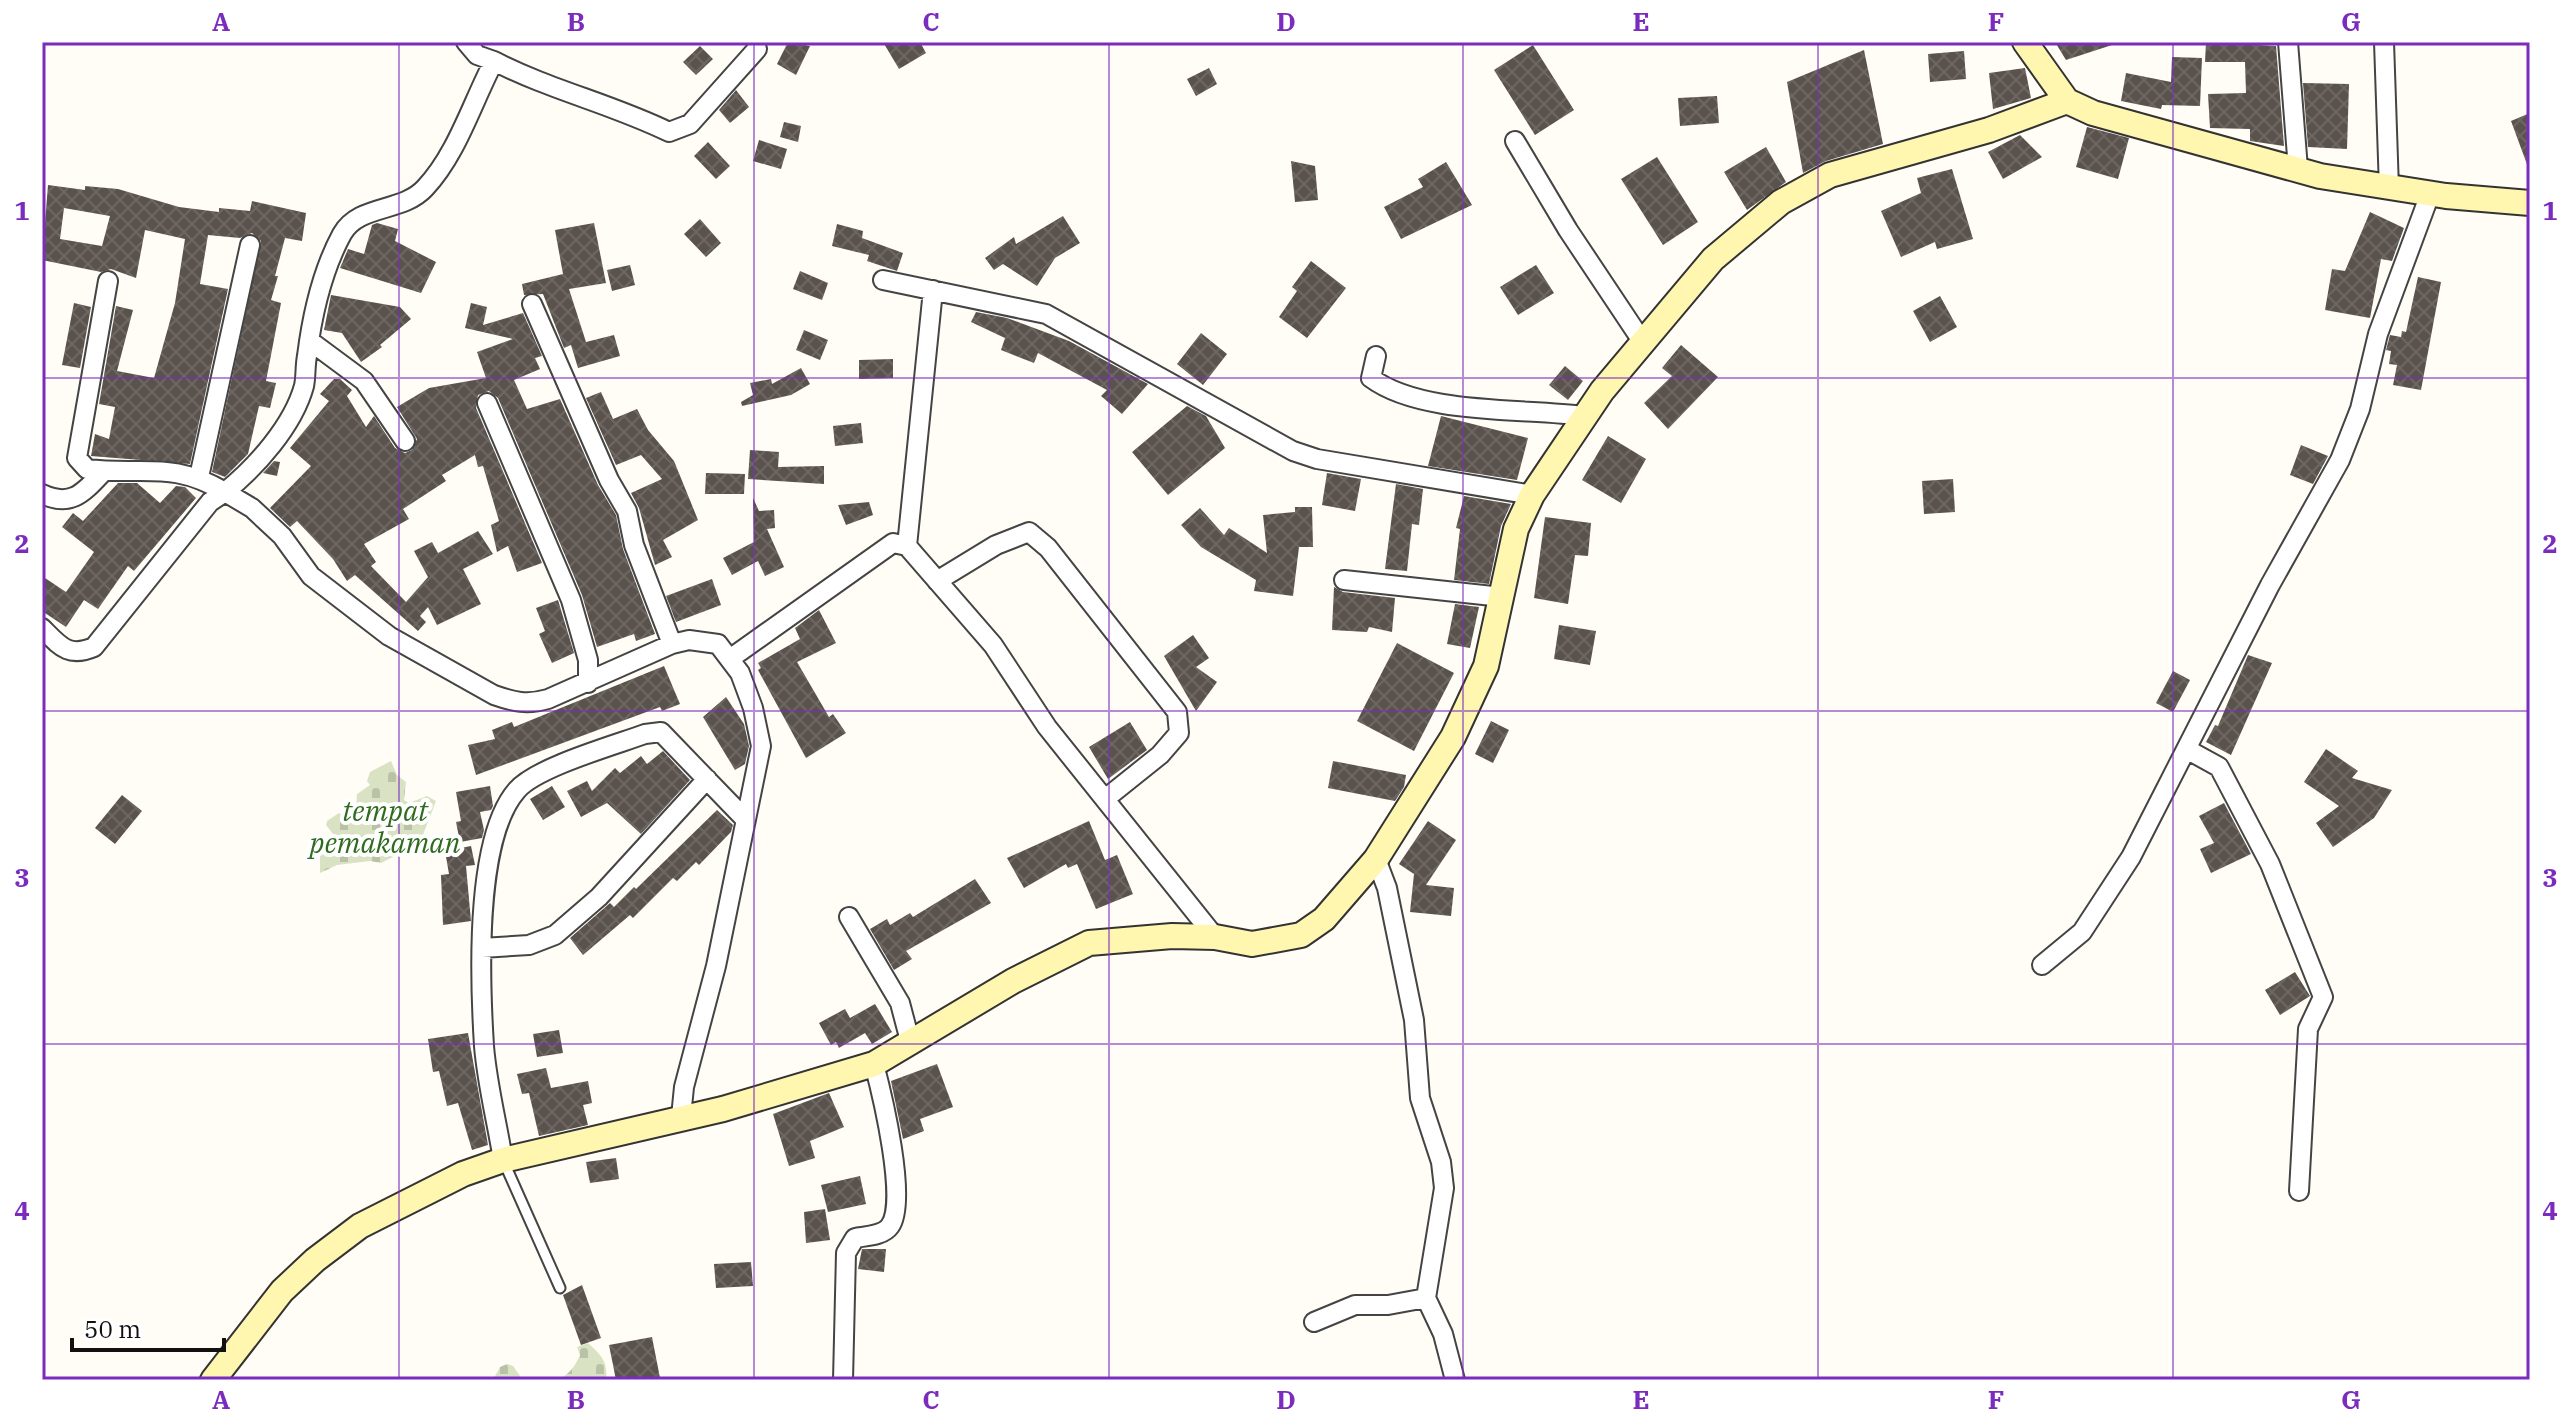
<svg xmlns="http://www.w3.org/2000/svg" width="2572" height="1422" font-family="'IBM Plex Serif',serif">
	<defs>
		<pattern id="cemetery-stones" width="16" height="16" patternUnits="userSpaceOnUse" patternTransform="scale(2)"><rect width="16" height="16" fill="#d9e3c4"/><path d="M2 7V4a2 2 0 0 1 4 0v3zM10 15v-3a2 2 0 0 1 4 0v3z" fill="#b9c2a7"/></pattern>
		<pattern id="building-cross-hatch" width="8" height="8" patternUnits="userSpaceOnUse" patternTransform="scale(2)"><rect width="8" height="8" fill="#5a524d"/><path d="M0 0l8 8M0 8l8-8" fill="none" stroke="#6d6662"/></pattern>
	</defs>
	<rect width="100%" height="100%" fill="#fffdf5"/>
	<path fill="url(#cemetery-stones)" d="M391 761 397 775 406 782 404 800 409 803 427 796 436 801 421 840 412 852 401 853 381 863 370 861 337 865 320 873V841L333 834 326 825 327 821 339 813 346 818 356 813 357 794 370 785 367 781 370 772Z
		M588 1343C601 1355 608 1361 606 1380H558C570 1373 574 1368 580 1355L577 1347Z
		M507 1364 513 1366 523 1380H493L500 1367Z"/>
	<path fill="url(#building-cross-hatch)" fill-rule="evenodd" d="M788 42 810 46 796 75 777 64Z
		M883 42H920L926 53 899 69Z
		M2055 42H2111L2112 45 2066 60Z
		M2206 42 2276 46 2284 146 2250 141V129L2210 128 2208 94 2246 93 2245 62H2205Z
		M1533 45 1574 110 1535 135 1494 70Z
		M700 46 713 59 696 75 683 62Z
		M1864 50 1883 144 1826 161 1803 173 1787 82Z
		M1964 51 1966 79 1930 82 1928 54Z
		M2172 57 2202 58 2200 106 2162 105 2161 109 2121 101 2126 73 2171 82Z
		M1209 68 1217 84 1196 96 1187 79Z
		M2025 68 2031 98 1993 109 1989 73Z
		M2303 83 2349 84 2347 149 2308 147Z
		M736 90 749 107 730 123 719 110Z
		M1717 96 1719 123 1680 126 1678 98Z
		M2530 113V167H2528L2511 121Z
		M784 122 801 126 798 142 780 137Z
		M2087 127 2129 138 2118 179 2076 167Z
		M2020 135 2042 157 2003 179 1988 152Z
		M759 140 787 149 781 169 753 161Z
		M708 142 730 166 716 179 694 156Z
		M1766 147 1786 182 1747 210 1724 172Z
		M1657 157 1698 222 1663 245 1621 179Z
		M1291 161 1315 166 1318 200 1295 202Z
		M1446 162 1472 205 1401 239 1384 207 1423 187 1418 179Z
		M1952 169 1973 239 1937 249 1935 242 1901 257 1881 211 1921 193 1917 178Z
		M48 185 85 190V186L118 189 179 207 219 212V208L250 211 252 201 306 213 302 241 285 238 275 276H278L271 300 281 303 266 381 276 383 270 408 259 406 248 454 225 477 212 472 261 241 252 233 240 238 208 235 200 284 228 289 190 464 91 456 95 434 109 439 115 407 99 404 116 306 133 310 117 371 154 378 175 303 185 239 145 230 136 278 111 269 101 272 42 260ZM64 208 110 216 102 246 60 239Z
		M2370 212 2404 228 2392 261 2381 259 2370 318 2325 310 2332 269 2345 271Z
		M1063 216 1080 243 1055 258 1037 286 1003 264 994 270 985 258 1014 237 1016 244Z
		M700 219 721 243 706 257 684 234Z
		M377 223 398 229 395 241 436 262 421 293 340 268 348 249 364 254 372 225Z
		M594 223 606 283 569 289 586 342 614 335 620 356 578 368 571 345 564 348 543 294 524 295 522 284 563 274 555 230Z
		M837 224 863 231 862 238 903 253 897 271 867 261 869 255 832 246Z
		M1311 261 1346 288 1307 338 1279 317 1297 291 1292 287Z
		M630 265 635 285 612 291 607 270Z
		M1536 265 1554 293 1518 315 1500 287Z
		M800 271 828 283 822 300 793 289Z
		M2418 277 2441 282 2421 390 2393 385 2397 365 2389 364 2391 351 2386 350 2390 335 2401 337 2402 331 2406 332Z
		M331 295 400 307 411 319 380 345 382 347 361 362 342 333 324 330Z
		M1940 296 1957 327 1930 342 1913 311Z
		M74 303 91 307 80 368 62 365Z
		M471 303 487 307 483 325 523 313 542 356 535 358 540 369 514 380 527 409 560 399 598 485 616 515 623 549 655 634 636 641 634 634 597 647 582 595 498 398 489 391 478 395 476 408 542 563 517 572 508 546 497 552 491 525 499 521 483 466 478 467 475 455 442 475 446 481 403 509 409 519 364 544 376 562 371 566 406 602 428 577 414 551 432 542 438 553 478 531 493 554 463 569 481 604 437 625 428 607 420 616 426 622 418 631 355 575 347 581 333 559 297 521 290 527 270 508 311 466 290 448 329 401 320 394 334 379H340L352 390 347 396 366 427 374 416 395 448 405 453 412 450 417 439 397 407 429 388 486 378 477 352 513 339 465 328Z
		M976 312 1007 318 1069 341 1148 384 1122 414 1101 396 1107 390 1038 353 1034 363 1001 350 1005 338 971 322Z
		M804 330 828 340 820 360 796 350Z
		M1201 333 1227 354 1203 385 1177 364Z
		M1681 345 1718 377 1668 429 1644 403 1672 376 1662 368Z
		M893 359V378L859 379V360Z
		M1565 366 1583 381 1568 400 1549 385Z
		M801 368 810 384 791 395 742 406 741 402 753 395 750 383 771 379 772 384Z
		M601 392 613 419 637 409 648 430 674 461 698 520 663 540 672 557 655 565 639 508 631 493 662 479 641 455 616 465 586 398Z
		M1187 406 1206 416 1225 448 1168 495 1132 452Z
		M1441 416 1528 438 1517 480 1428 466Z
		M861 423 863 443 835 446 833 426Z
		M1608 436 1646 459 1621 503 1582 480Z
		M2301 445 2328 456 2313 484 2290 475Z
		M750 450 779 452 778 467 824 466V484L748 479Z
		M274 461 280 462 277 476 263 473Z
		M706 473 745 474 744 494H705Z
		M1327 473 1361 479 1355 511 1322 505Z
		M1953 479 1955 512 1924 514 1922 481Z
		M118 483H137L160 503 176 486 185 487 196 498 134 571 128 566 98 609 84 600 66 627 42 611V576L66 592 94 552 62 527 73 513 83 521Z
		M1396 484 1423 489 1419 525 1412 524 1407 571 1385 569Z
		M1464 496 1511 504 1501 526 1489 584 1454 580 1460 529 1456 528Z
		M753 498 759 511 774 510 775 528 767 529 784 567 765 576 758 561 732 575 723 558 754 542Z
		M869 502 873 515 846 525 838 505Z
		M1295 507H1312L1313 547H1299L1293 596 1254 591 1256 580 1201 547 1181 525 1200 508 1224 535 1229 528 1267 553 1263 515 1295 512Z
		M1545 517 1591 523 1588 556 1575 555 1568 604 1534 598Z
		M712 579 721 605 676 622 666 596Z
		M1334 587 1343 592 1395 598 1392 632 1369 627 1367 632 1332 630Z
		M558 600 574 653 552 663 539 634 545 631 536 608Z
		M1455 604 1479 607 1470 648 1447 644Z
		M819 610 836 643 797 662 829 717 833 714 846 733 806 758 758 670 761 668 758 663 800 639 795 628Z
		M1559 625 1596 631 1590 665 1554 659Z
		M1193 635 1209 658 1196 667 1217 682 1196 711 1164 656Z
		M1397 643 1454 673 1414 751 1357 721Z
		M2248 655 2272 663 2231 755 2206 742 2215 725 2218 726Z
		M664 666 680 704 662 711 660 707 476 775 468 745 495 739 492 730 512 722 514 727Z
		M2173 671 2190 680 2173 712 2156 703Z
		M726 697 744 724 749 746 745 764 735 770 703 717Z
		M1491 721 1509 730 1493 763 1475 754Z
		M1130 722 1147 750 1108 779 1089 747Z
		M2326 749 2358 771 2352 778 2392 790 2374 818 2333 847 2316 823 2339 806 2304 782Z
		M663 751 690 780 641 834 607 803 581 817 567 791 587 781 592 791 615 768 620 773 641 756 647 764Z
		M1333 761 1406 775 1404 787 1395 801 1328 788Z
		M490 786 493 806 491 810 480 812 484 830 482 838 460 842 456 822 461 821 456 792Z
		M552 786 565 807 543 820 530 799Z
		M122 795 142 811 115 844 95 828Z
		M2224 803 2251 854 2211 873 2200 849 2214 843 2199 816Z
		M717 810 733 825 731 832 699 865 696 862 677 881 673 878 633 918 630 915 583 955 570 938 610 903 614 907 634 887 636 889Z
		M1089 821 1105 860 1117 855 1133 894 1096 909 1077 864 1068 868 1066 864 1024 888 1007 858Z
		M1428 821 1456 840 1426 885 1454 888 1451 916 1410 912 1414 874 1399 864Z
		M471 846 475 865 466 866 471 921 443 925 441 875 449 874 445 851Z
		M975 879 991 903 906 951 912 959 894 970 870 929 887 919 890 925 910 913 913 917Z
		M2295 972 2310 996 2280 1015 2265 990Z
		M875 1004 892 1032 872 1044 865 1033 839 1048 836 1042 831 1045 819 1023 845 1009 850 1018Z
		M559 1030 563 1053 537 1057 533 1034Z
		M468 1033 488 1145 472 1150 458 1103 447 1106 439 1071 433 1072 428 1039Z
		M937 1064 953 1107 920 1119 924 1131 903 1139 891 1081Z
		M546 1068 551 1088 588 1081 592 1103 583 1105 588 1125 539 1136 529 1093 522 1094 517 1074Z
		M829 1093 844 1127 810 1141 815 1158 789 1166 773 1114Z
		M616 1158 619 1179 590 1183 586 1162Z
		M860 1176 866 1204 828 1212 821 1185Z
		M825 1209 830 1240 806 1243 804 1212Z
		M862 1249H886L884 1272 858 1269Z
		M751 1262 753 1286 716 1288 714 1264Z
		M582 1285 601 1338 581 1345 563 1295Z
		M652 1337 660 1378 616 1380 609 1345Z"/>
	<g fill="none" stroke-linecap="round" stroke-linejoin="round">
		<defs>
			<path id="lane" d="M503 1160 560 1288"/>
			<path id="street" d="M2288 42 2298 169
				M2384 42 2389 189
				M494 61C550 90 612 104 669 132L690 124 757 49
				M1515 141 1568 230 1644 344
				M883 280 1046 314 1293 451 1317 459 1532 495
				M108 281 77 458 87 469C144 476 171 460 225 492 256 467 293 426 304 386 306 377 305 366 307 356 312 316 323 269 342 234 359 204 402 213 425 188 457 154 472 103 494 61L477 55 466 42
				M532 304 609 480 627 511 634 545 672 644
				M310 341 364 381 405 441
				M1376 356 1371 378C1421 415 1524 408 1584 416
				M487 403 571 600 588 660V683
				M199 477 250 245
				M42 494C72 508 84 492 104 471
				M907 546 933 290
				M1344 580 1502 597
				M937 581 996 545 1029 532 1048 548 1177 712 1179 733 1160 755 1105 799
				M42 628C60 646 68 658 94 647L210 502 225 492 252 508 282 536 311 576 389 636 494 695C514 702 527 705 548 699L672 644 689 640 718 644 740 673 753 708 761 746 716 966 684 1087 681 1117
				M731 658 893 543 907 546 993 645 1047 727 1215 937
				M2188 750 2219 767 2270 864 2323 997 2308 1029 2299 1191
				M1376 859 1387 888 1414 1020 1420 1098 1441 1162 1444 1188 1426 1298 1443 1334 1455 1380
				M849 917 900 1003 910 1041
				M482 948 529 945 555 935 599 897 707 779
				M2042 965 2082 932 2131 857 2270 585 2340 460 2360 409 2378 334 2430 194
				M503 1160C497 1122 487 1084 484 1046 480 982 474 839 517 790 537 767 615 745 645 734L661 732 744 818
				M1314 1322 1355 1305H1388L1426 1298
				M843 1380 846 1253 855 1238C866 1236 883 1236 890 1226 908 1201 882 1094 874 1064"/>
			<path id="secondary" d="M2025 42 2067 101 2093 113 2320 176 2446 196 2530 203
				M213 1380 282 1291 315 1260 360 1226 463 1174 503 1160 723 1109 874 1064 1013 981 1089 943 1172 936 1215 937 1252 944 1301 935 1324 919 1376 859 1453 737 1486 666 1516 529 1532 495 1602 391 1713 259 1781 202 1830 175 1989 130 2067 101"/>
		</defs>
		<use href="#lane" stroke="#444" stroke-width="13"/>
		<use href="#street" stroke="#444" stroke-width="22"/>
		<use href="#secondary" stroke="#333" stroke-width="28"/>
		<use href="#lane" stroke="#fff" stroke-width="9"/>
		<use href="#street" stroke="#fff" stroke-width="18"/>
		<use href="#secondary" stroke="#fff6b0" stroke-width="24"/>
	</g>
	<path fill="none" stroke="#7b2cbf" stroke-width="2" stroke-opacity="0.55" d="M399 42V1380M754 42V1380M1109 42V1380M1463 42V1380M1818 42V1380M2173 42V1380M42 378H2530M42 711H2530M42 1044H2530"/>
	<g text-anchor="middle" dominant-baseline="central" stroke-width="8" stroke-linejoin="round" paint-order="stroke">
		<g font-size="28" font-style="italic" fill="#2f6b1f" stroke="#fff">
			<text x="385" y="810">tempat<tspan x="385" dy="32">pemakaman</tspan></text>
		</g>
	</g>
	<rect width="2572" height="1422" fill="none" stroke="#ffffff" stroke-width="88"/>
	<path d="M72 1338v12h152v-12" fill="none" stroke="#111111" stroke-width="4"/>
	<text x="84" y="1338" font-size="24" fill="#111111" stroke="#ffffff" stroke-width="6" paint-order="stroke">50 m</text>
	<rect x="44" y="44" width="2484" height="1334" fill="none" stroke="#7b2cbf" stroke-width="3"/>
	<g font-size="26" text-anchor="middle" font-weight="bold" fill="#7b2cbf">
		<text x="221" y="31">A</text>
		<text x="576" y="31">B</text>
		<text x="931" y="31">C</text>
		<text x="1286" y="31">D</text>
		<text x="1641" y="31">E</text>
		<text x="1996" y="31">F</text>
		<text x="2351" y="31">G</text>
		<text x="22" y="220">1</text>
		<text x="2550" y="220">1</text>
		<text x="22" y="553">2</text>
		<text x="2550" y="553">2</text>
		<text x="22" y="887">3</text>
		<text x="2550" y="887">3</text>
		<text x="22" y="1220">4</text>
		<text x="2550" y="1220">4</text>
		<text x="221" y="1409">A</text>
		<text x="576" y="1409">B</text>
		<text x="931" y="1409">C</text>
		<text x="1286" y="1409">D</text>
		<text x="1641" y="1409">E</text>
		<text x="1996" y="1409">F</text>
		<text x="2351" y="1409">G</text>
	</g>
</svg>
